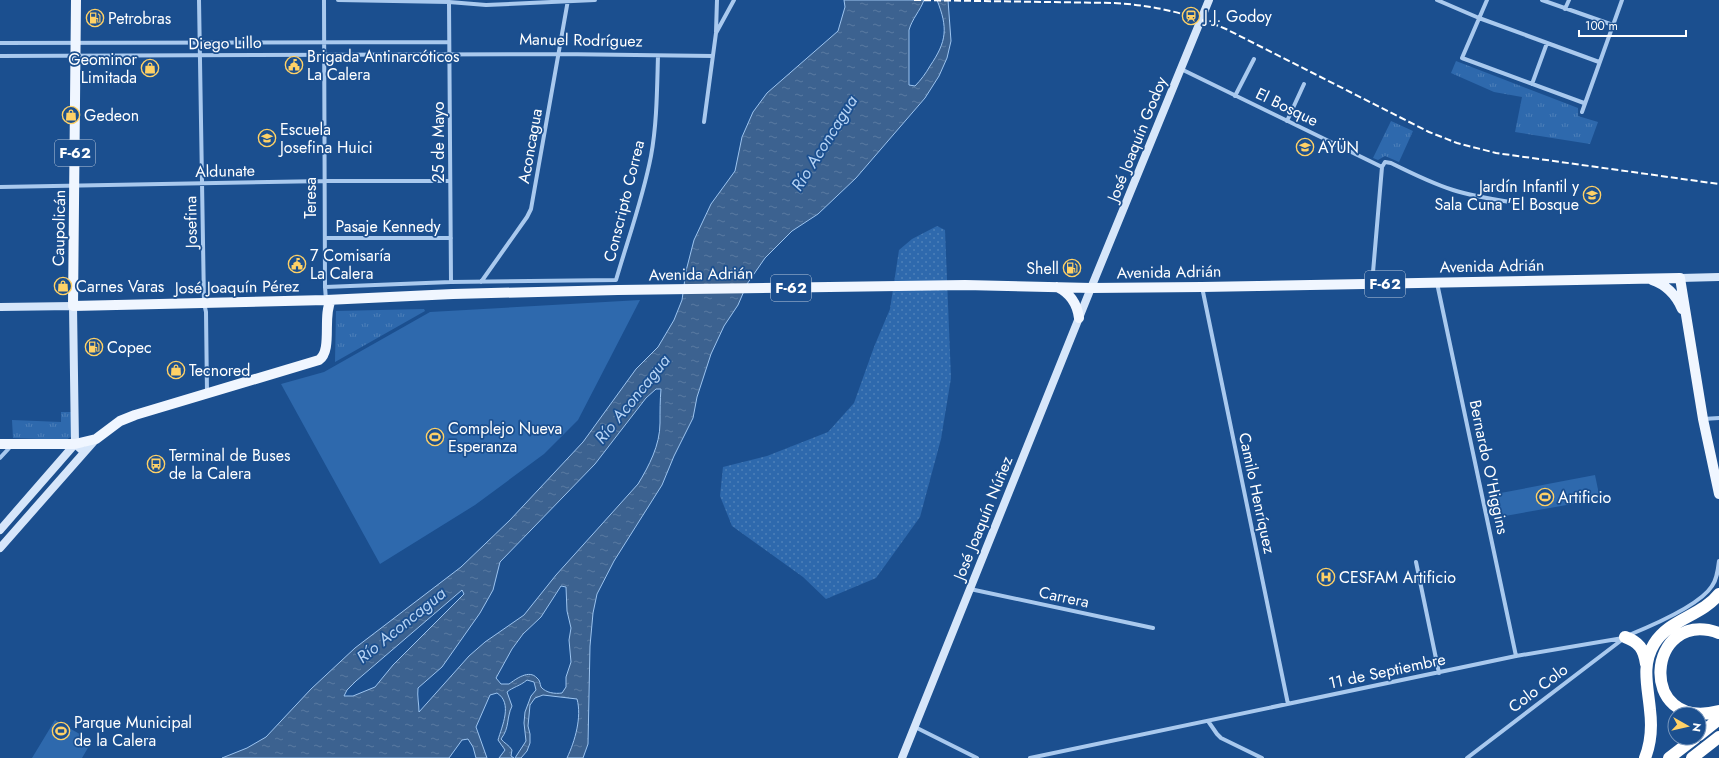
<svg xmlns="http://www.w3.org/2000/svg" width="1719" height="758" font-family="Jost,sans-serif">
	<defs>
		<pattern id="grass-dots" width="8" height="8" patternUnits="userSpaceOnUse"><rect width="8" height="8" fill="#2e69ad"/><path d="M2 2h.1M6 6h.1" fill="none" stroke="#4d80b9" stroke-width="1.8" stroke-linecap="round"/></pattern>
		<pattern id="park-tufts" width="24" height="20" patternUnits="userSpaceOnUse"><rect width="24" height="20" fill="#2e69ad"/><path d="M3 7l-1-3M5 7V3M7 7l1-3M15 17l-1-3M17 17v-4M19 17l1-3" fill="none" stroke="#4d80b9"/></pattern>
		<pattern id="water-ripples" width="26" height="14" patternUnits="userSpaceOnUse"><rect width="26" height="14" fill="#3c6290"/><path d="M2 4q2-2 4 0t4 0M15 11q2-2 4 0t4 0" fill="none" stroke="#597aa1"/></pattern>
	</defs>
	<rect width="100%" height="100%" fill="#1b4f8f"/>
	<path fill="url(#grass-dots)" d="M937 226 945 230 951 378 941 439 920 517 876 578 826 599 803 577 732 526 720 496 723 467 767 456 828 432 854 403 874 347 890 309 899 250 912 239Z"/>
	<path fill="url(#park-tufts)" d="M1456 61 1578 108V116L1598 122 1590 144 1515 132 1522 97 1494 92 1451 73Z
		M1391 121 1413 131 1399 162 1385 156 1378 160 1373 158Z
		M424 309 425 311 335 362 336 311Z
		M61 412H71L72 436 66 440 13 438 12 420 61 422Z"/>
	<path fill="#2e69ad" d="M640 300 578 420 544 454 475 505 380 564 281 384 324 372 430 312Z
		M1595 475 1600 499 1494 518 1490 495Z
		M55 720 92 741 82 758H32Z"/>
	<path fill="url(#water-ripples)" stroke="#9cc4f0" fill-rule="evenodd" d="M844 0H924C920 11 912 19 909 30V85L915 86C921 80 926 73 930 66 947 41 948 28 937 0H948L951 41 947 58 939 76 925 98 856 178 818 214 792 231 765 258 747 284 738 305 724 326 711 354 697 397 693 418 674 456 662 485 614 561 597 594 593 613 590 646 588 744 583 758H567C575 741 582 717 577 699L543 695 535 698 530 705 528 726 530 734V743L527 751 521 758H515L526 741 524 723 525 712 531 696 536 690 534 682 527 680C520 686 513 687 507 692L512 706C506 719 510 727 501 739 504 743 509 745 512 750L511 756 514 758H499L505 750 498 740C502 726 513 703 497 693L490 695 476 727 487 758H476L473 747 468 739 462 740 449 758H222L247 748 266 737 311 689 355 648 461 567 510 520 583 442 636 369 658 347 674 320 682 300 686 271 694 240 711 204 735 171 742 137 753 112 767 93 838 31 845 7ZM656 389H661C660 400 660 411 660 423 660 445 649 466 638 484L556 575 524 615 485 642 469 656 419 712C419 704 417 696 418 688L442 667 480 613 493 590 500 562 595 464 646 398ZM561 586 566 587 567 611 571 628 569 640 571 662 566 677V687L562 693C555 694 546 693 541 687 540 684 540 680 537 678 529 669 516 679 509 684H501L496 678 512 649 523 634 541 617ZM462 590 464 594 393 665 375 687 353 696H344L347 690 356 681Z"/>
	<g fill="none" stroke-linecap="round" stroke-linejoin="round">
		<path stroke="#a9c9ee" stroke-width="4" d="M199 0 204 303 206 312 207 393
			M324 0 325 287 326 300
			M338 0 449 2 486 5 595 0
			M1437 0 1479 18 1599 62
			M1487 0 1462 58 1584 103
			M1542 0 1613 25
			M449 2 451 282
			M1565 9 1569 0
			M716 32 717 0
			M0 43 449 42
			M0 56 558 54 713 56
			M1181 69 1382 167
			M1532 84 1547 43
			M1235 96 1254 59
			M1582 112 1622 0
			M1287 121 1304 84
			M704 122 716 33 734 0
			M0 187 325 181H450
			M325 238H451
			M481 282 527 217 531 209 568 0
			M1437 283 1516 656
			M1372 284 1382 167 1385 162 1391 163C1411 173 1431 183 1453 190 1472 196 1491 199 1510 202
			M325 287 451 282 616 280C628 239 643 198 651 156 657 123 657 89 658 56
			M1202 287 1288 704
			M1703 419 1719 418
			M0 458 12 445
			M1416 562 1439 673
			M970 589 1153 628
			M1629 635C1651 626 1700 605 1712 586 1717 579 1718 570 1719 561
			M1208 721 1217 734 1221 738 1262 758
			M915 727 977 758
			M1030 758 1516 656 1623 638
			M1467 758 1623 639"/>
		<path stroke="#d6e6fa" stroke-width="8" d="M1680 278 1719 277
			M0 307 73 306 75 444 84 452
			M0 530 75 444
			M0 548 96 439
			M902 758 1091 288 1209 0"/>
		<path stroke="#f0f6ff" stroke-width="10" d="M76 0 73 306 326 300 453 294 618 290 965 285 1091 288 1202 287 1680 278 1703 419 1719 494
			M1652 280C1667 285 1676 295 1682 309
			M1057 287C1070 293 1077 303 1079 318
			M0 444H75L96 439 120 421 135 415 319 360C333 350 322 316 331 300"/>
		<path stroke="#fff" stroke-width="12" d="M1719 633C1646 607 1636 733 1719 711
			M1625 637C1639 642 1644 649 1646 664
			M1699 735 1719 719
			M1645 758C1651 743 1652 726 1650 710 1648 687 1641 665 1654 644 1669 619 1702 616 1719 594
			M1669 758 1695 738
			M1692 758 1719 737"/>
		<path stroke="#fff" stroke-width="2" stroke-dasharray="7 3" stroke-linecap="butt" d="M914 0 1114 3C1153 5 1190 14 1226 29L1429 132 1457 143 1496 153 1719 184"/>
	</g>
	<defs>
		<symbol id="station-ring" viewBox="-11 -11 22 22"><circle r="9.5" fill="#1b4f8f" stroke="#ffd166" stroke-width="1.5"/><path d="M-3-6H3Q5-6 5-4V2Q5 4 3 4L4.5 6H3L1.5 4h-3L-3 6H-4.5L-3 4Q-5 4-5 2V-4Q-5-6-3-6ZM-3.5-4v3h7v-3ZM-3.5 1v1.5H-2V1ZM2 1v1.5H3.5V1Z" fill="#ffd166"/></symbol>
		<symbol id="fuel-ring" viewBox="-11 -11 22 22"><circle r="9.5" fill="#1b4f8f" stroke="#ffd166" stroke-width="1.5"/><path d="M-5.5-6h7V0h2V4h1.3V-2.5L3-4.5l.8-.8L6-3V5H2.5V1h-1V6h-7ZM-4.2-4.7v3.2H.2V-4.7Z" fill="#ffd166"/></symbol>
		<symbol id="civic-ring" viewBox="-11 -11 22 22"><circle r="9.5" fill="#1b4f8f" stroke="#ffd166" stroke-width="1.5"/><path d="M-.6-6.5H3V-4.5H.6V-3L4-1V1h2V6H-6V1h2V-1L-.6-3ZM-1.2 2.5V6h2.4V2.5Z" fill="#ffd166"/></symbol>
		<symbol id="shop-ring" viewBox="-11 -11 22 22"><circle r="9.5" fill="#1b4f8f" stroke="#ffd166" stroke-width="1.5"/><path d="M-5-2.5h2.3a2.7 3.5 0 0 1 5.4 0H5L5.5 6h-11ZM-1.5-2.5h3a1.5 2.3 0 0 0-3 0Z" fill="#ffd166"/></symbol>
		<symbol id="school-ring" viewBox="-11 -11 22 22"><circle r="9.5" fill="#1b4f8f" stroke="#ffd166" stroke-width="1.5"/><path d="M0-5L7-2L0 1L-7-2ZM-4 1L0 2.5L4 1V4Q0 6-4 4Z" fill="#ffd166"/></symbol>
		<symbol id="stadium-ring" viewBox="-11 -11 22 22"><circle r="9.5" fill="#1b4f8f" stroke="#ffd166" stroke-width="1.5"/><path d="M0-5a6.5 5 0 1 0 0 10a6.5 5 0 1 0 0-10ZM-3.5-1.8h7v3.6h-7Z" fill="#ffd166"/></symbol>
		<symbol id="bus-ring" viewBox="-11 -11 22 22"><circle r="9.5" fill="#1b4f8f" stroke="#ffd166" stroke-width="1.5"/><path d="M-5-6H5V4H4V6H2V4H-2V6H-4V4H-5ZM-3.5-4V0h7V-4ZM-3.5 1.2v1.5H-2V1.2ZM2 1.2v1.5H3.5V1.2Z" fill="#ffd166"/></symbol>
		<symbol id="hospital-ring" viewBox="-11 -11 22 22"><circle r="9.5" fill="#1b4f8f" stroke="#ffd166" stroke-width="1.5"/><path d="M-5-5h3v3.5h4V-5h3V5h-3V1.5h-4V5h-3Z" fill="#ffd166"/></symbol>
	</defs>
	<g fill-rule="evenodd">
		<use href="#station-ring" x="1181" y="6" width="20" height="20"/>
		<use href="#fuel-ring" x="85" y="8" width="20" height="20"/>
		<use href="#civic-ring" x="284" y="55" width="20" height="20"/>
		<use href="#shop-ring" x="140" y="58" width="20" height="20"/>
		<use href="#shop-ring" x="61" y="105" width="20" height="20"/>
		<use href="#school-ring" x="257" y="128" width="20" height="20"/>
		<use href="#school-ring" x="1295" y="137" width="20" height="20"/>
		<use href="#school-ring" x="1582" y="185" width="20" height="20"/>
		<use href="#civic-ring" x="287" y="254" width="20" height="20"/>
		<use href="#fuel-ring" x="1062" y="258" width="20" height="20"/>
		<use href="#shop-ring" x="53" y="276" width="20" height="20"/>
		<use href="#fuel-ring" x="84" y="337" width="20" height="20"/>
		<use href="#shop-ring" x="166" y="360" width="20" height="20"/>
		<use href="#stadium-ring" x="425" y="427" width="20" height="20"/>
		<use href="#bus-ring" x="146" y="454" width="20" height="20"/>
		<use href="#stadium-ring" x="1535" y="487" width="20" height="20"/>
		<use href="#hospital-ring" x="1316" y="567" width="20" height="20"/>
		<use href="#stadium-ring" x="51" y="721" width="20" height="20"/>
	</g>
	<g text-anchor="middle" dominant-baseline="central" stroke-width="3.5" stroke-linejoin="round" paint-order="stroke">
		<g fill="#1b4f8f" stroke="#bbcadd" stroke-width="1">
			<rect x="55" y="140" width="40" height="26" rx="3"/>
			<rect x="1365" y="271" width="40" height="26" rx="3"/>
			<rect x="771" y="275" width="40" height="26" rx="3"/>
		</g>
		<g font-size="15" font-weight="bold" fill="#fff">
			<text x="75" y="153">F-62</text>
			<text x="1385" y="284">F-62</text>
			<text x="791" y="288">F-62</text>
		</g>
		<g font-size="16" fill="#fff" stroke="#1b4f8f" text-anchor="start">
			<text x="1204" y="16">J.J. Godoy</text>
			<text x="108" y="18">Petrobras</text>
			<text x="307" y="56">Brigada Antinarcóticos<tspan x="307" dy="18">La Calera</tspan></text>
			<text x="137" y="59" text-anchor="end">Geominor<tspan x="137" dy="18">Limitada</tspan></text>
			<text x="84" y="115">Gedeon</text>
			<text x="280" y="129">Escuela<tspan x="280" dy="18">Josefina Huici</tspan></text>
			<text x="1318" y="147">AYÜN</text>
			<text x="1579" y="186" text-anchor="end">Jardín Infantil y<tspan x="1579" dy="18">Sala Cuna 'El Bosque</tspan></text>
			<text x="310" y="255">7 Comisaría<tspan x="310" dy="18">La Calera</tspan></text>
			<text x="1059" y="268" text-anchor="end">Shell</text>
			<text x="76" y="286">Carnes Varas</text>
			<text x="107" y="347">Copec</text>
			<text x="189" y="370">Tecnored</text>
			<text x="448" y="428">Complejo Nueva<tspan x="448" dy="18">Esperanza</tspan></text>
			<text x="169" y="455">Terminal de Buses<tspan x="169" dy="18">de la Calera</tspan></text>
			<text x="1558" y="497">Artificio</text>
			<text x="1339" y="577">CESFAM Artificio</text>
			<text x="74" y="722">Parque Municipal<tspan x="74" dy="18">de la Calera</tspan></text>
		</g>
		<g font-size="16" fill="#fff" stroke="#1b4f8f">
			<text transform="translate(581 40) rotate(1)">Manuel Rodríguez</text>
			<text transform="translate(225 43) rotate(-1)">Diego Lillo</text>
			<text transform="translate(1287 107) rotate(26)">El Bosque</text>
			<text transform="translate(1137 139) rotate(-68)">José Joaquín Godoy</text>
			<text transform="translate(438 142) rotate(-90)">25 de Mayo</text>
			<text transform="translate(530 146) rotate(-80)">Aconcagua</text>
			<text transform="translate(225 171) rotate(-1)">Aldunate</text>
			<text transform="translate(310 198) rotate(-90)">Teresa</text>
			<text transform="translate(624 201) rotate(-76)">Conscripto Correa</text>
			<text transform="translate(191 222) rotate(-91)">Josefina</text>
			<text x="388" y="226">Pasaje Kennedy</text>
			<text transform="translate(59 228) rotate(-89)">Caupolicán</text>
			<text transform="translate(1492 266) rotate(-1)">Avenida Adrián</text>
			<text transform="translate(1169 272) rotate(-1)">Avenida Adrián</text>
			<text transform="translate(701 274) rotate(-1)">Avenida Adrián</text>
			<text transform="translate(237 287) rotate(-1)">José Joaquín Pérez</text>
			<text transform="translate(1489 467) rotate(78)">Bernardo O'Higgins</text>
			<text transform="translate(1257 493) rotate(78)">Camilo Henríquez</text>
			<text transform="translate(983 518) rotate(-68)">José Joaquín Núñez</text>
			<text transform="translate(1064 597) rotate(12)">Carrera</text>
			<text transform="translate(1387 671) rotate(-12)">11 de Septiembre</text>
			<text transform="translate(1538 688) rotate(-37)">Colo Colo</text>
		</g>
		<g font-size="17" font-style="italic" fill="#b5d3f5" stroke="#1b4f8f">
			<text transform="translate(824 143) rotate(-58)">Río Aconcagua</text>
			<text transform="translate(632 399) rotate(-51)">Río Aconcagua</text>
			<text transform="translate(401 625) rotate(-39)">Río Aconcagua</text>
		</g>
	</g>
	<g transform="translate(1687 726) rotate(98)"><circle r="19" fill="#1b4f8f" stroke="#7695bc"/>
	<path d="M0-3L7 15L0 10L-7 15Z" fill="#ffd166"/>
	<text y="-6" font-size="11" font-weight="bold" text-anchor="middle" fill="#ffffff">N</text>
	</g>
	<path d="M1579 30v6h107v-6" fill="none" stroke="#ffffff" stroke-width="2"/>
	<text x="1585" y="30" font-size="12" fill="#ffffff" stroke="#1b4f8f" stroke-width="3" paint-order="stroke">100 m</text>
</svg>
